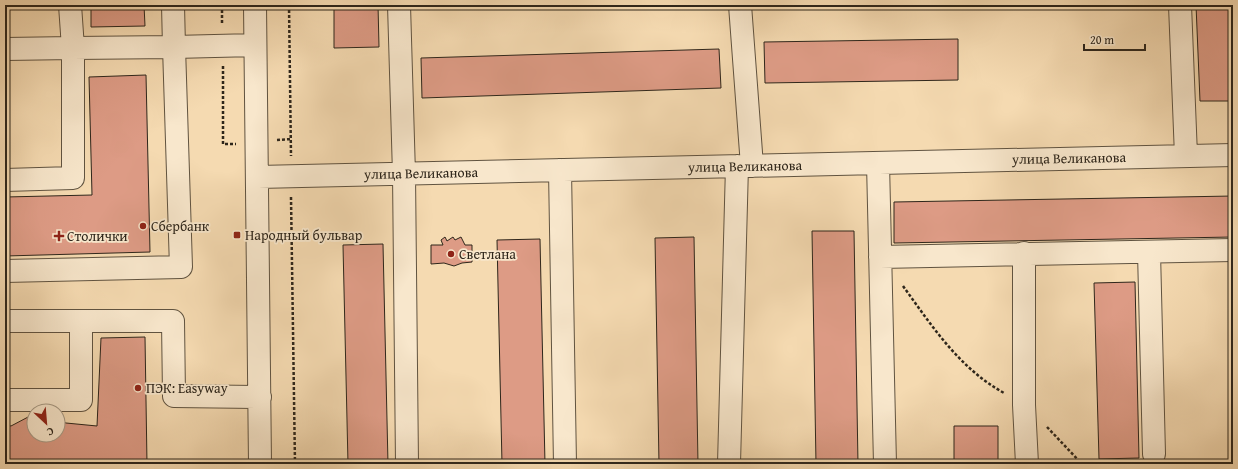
<svg xmlns="http://www.w3.org/2000/svg" width="1238" height="469" font-family="'Gentium Book Plus',serif">
	<rect width="100%" height="100%" fill="#f5dab1"/>
	<filter id="stains"><feTurbulence type="fractalNoise" baseFrequency=".005" numOctaves="4"/><feColorMatrix values="0 0 0 0 .2 0 0 0 0 .09 0 0 0 0 .02 0 0 0 .5 -.17"/></filter>
	<radialGradient id="worn" r=".72"><stop offset=".6" stop-color="#630" stop-opacity="0"/><stop offset="1" stop-color="#630" stop-opacity=".3"/></radialGradient>
	<path fill="#dd9b85" stroke="#2e261b" d="M91 5H144L145 26 91 27Z
		M334 5H378L379 47 334 48Z
		M1196 5H1233V101H1200Z
		M958 39V80L765 83 764 42Z
		M719 49 721 88 422 98 421 58Z
		M146 75 150 252 5 256V197L92 195 89 77Z
		M1233 196V237L894 243V202Z
		M812 231H854L858 464H816Z
		M445 237 447 241 453 237 455 240 461 237 465 245H472V262L462 263 454 266 444 263 431 264V245H443L441 240Z
		M694 237 698 464H659L655 238Z
		M540 239 545 464H502L497 240Z
		M383 244 388 464H348L343 245Z
		M1135 282 1139 458 1099 459 1094 283Z
		M145 337 147 464H5V425L11 426 30 416 34 417V435H58V421L66 423 97 426 101 338Z
		M954 426H998V464H954Z"/>
	<g fill="none" stroke-linecap="round" stroke-linejoin="round">
		<defs>
			<path id="minor" d="M255 5 260 464
				M399 5 404 174 407 464
				M740 5 752 166
				M1180 5 1186 156
				M5 49 73 48 70 5
				M878 163 885 464
				M560 170 565 464
				M258 177 1233 155
				M5 180 73 178V48L174 47 173 5
				M1149 252 1154 454
				M1024 253V405L1027 464
				M880 257 1233 250
				M5 271 181 267 174 47 255 45
				M5 321H173L174 396 260 397
				M5 400H81V321
				M729 464 737 166"/>
		</defs>
		<use href="#minor" stroke="#605340" stroke-width="24"/>
		<path stroke="#2e261b" stroke-width="2.5" stroke-dasharray="3 2" stroke-linecap="butt" d="M222 5V25
			M289 5 291 156
			M223 66V144H236
			M277 140 291 139
			M291 197 295 464
			M903 286C932 326 959 368 1004 393
			M1047 427 1082 464"/>
		<use href="#minor" stroke="#f8e7cc" stroke-width="22"/>
	</g>
	<g fill="#8f2418" stroke="#f8e7cc" stroke-width="1.5">
		<circle cx="143" cy="226" r="4"/>
		<rect x="233" y="231" width="8" height="8" rx="2"/>
		<path d="M57 230h4v4h4v4h-4v4h-4v-4h-4v-4h4z"/>
		<circle cx="451" cy="254" r="4"/>
		<circle cx="138" cy="388" r="4"/>
	</g>
	<g text-anchor="middle" dominant-baseline="central" stroke-width="3.5" stroke-linejoin="round" paint-order="stroke">
		<g font-size="14" fill="#2e261b" stroke="#f8e7cc">
			<text transform="translate(1069 158) rotate(-1)">улица Великанова</text>
			<text transform="translate(745 166) rotate(-1)">улица Великанова</text>
			<text transform="translate(421 173) rotate(-1)">улица Великанова</text>
		</g>
		<g font-size="14" fill="#2e261b" stroke="#f8e7cc" text-anchor="start">
			<text x="151" y="226">Сбербанк</text>
			<text x="245" y="235">Народный бульвар</text>
			<text x="67" y="236">Столички</text>
			<text x="459" y="254">Светлана</text>
			<text x="146" y="388">ПЭК: Easyway</text>
		</g>
	</g>
	<rect width="1238" height="469" fill="none" stroke="#f5dab1" stroke-width="20"/>
	<rect x="6" y="6" width="1226" height="457" fill="none" stroke="#2e261b" stroke-width="2"/>
	<rect x="10" y="10" width="1218" height="449" fill="none" stroke="#2e261b"/>
	<g transform="translate(46 423) rotate(154)"><circle r="19" fill="#f8e7cc" stroke="#a79a85"/>
	<path d="M0-3L7 15L0 10L-7 15Z" fill="#8f2418"/>
	<text y="-6" font-size="11" font-weight="bold" text-anchor="middle" fill="#2e261b">С</text>
	</g>
	<path d="M1084 44v6h61v-6" fill="none" stroke="#2e261b" stroke-width="2"/>
	<text x="1090" y="44" font-size="12" fill="#2e261b" stroke="#f8e7cc" stroke-width="3" paint-order="stroke">20 m</text>
	<rect width="100%" height="100%" filter="url(#stains)"/>
	<rect width="100%" height="100%" fill="url(#worn)"/>
</svg>
